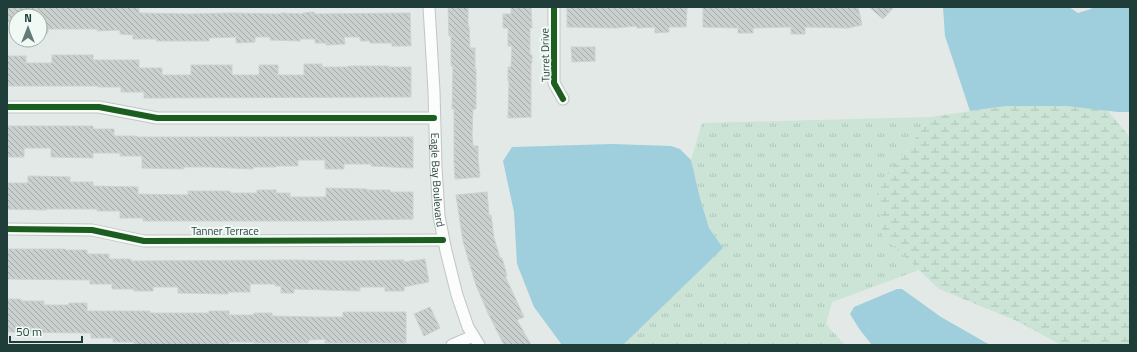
<svg xmlns="http://www.w3.org/2000/svg" width="1137" height="352" font-family="'Titillium Web',sans-serif">
	<defs>
		<pattern id="grass-tufts" width="24" height="20" patternUnits="userSpaceOnUse"><rect width="24" height="20" fill="#cbe4d5"/><path d="M3 7l-1-3M5 7V3M7 7l1-3M15 17l-1-3M17 17v-4M19 17l1-3" fill="none" stroke="#aec5b8"/></pattern>
		<pattern id="wetland-marsh" width="20" height="14" patternUnits="userSpaceOnUse"><rect width="20" height="14" fill="#cbe4d5"/><path d="M1 5h8M5 5V1M11 12h8M15 12V8" fill="none" stroke="#aec5b8"/></pattern>
		<pattern id="building-back-hatch" width="6" height="6" patternUnits="userSpaceOnUse"><rect width="6" height="6" fill="#cad0ce"/><path d="M-1 5l2 2M0 0l6 6M5-1l2 2" fill="none" stroke="#a3aaa8"/></pattern>
	</defs>
	<rect width="100%" height="100%" fill="#e3e9e7"/>
	<path fill="url(#grass-tufts)" d="M930 117 907 150 891 168 883 236 919 270 832 302 826 324 845 345H623L723 248 709 228 700 198 691 160 702 123Z"/>
	<path fill="url(#wetland-marsh)" d="M1006 106H1066L1107 110 1130 137V345H1061L1017 321 939 289 883 236 877 192 891 168 907 150 930 117Z"/>
	<path fill="#9fcedc" d="M943 7H1069L1078 13 1091 9 1092 7H1130V112H1118L1066 106H1006L970 111 945 36Z
		M612 144 671 146 680 149 691 160 700 198 709 228 723 248 623 345H562L534 307 517 264 514 212 503 161 512 147Z
		M897 289H902L941 317 990 345H872L860 330 850 314 854 307Z"/>
	<path fill="url(#building-back-hatch)" stroke="#ccd2d0" d="M7 7H139V13L190 14 231 13 281 14V13L304 14 303 13 314 12V14L410 13 411 46H392V43H370V41H360V37H344L345 44 326 45V43H315V39H300V41L270 40V37H255V42L236 43V37L209 38V41H156V39H133V35L120 34V30L97 31V29H48V33H40V16H16V22H7Z
		M448 7H468V26H469L470 48H475V69H476V109H473L472 135 473 146H478V159L480 177 455 179 454 163V109H452L453 66H451V36H449Z
		M511 7H531L532 28H530V54L532 55V63H531V117L508 118 509 81H508V67H511L512 46H508V28H503V14H511Z
		M567 7H687L686 27H669V32L655 33V27L637 28V26L615 28 567 27Z
		M703 7H858L862 25 848 28 805 27V34H791V27L753 28V33H738V28L703 27Z
		M869 7H894L883 19Z
		M571 47H595V61L572 62Z
		M52 55H93V60H139V68H162V75H191V65H232V75H259V65H278V75H304V64H322V67H348V66H389V67H411V97L144 98V92H121V87H98V86H7V56H26V63H52Z
		M7 126H93V129H114V136H137V137H413V168L371 166V164H344V169H325V160H298V166H276V167H253V169L211 167H184V169L142 168V156H120V153H93V158L51 157V148H24V157H7Z
		M28 176 70 177V182H93V186L138 187V194L188 195V191H230V193H257V190H276V193H290V197H326V188L367 189V190H390V192H413V219L321 221H143V218H120V211H97V209H46V210L7 209V183H28Z
		M487 192 489 215H491L494 238 500 258H502L507 276H505L524 317 517 320 531 345H504L488 313 476 285 469 262 463 241 456 195Z
		M7 249H65V250H87V254H109V259H131V261L294 260 341 261 404 260V262L425 259 429 282 404 287V291H385V287H360V291L294 289V293H281V286H275V284H250V292H228V294L178 293V287H153V291H134V289H112V284H90V280L7 279Z
		M7 299H21V301H44V305H69V303H87V311H150V313H209V311H229V315H254V313H272V316L313 317H343V312H406V343H325V339L309 340 308 343H254V342H229V344L134 345V342H113V338H91V333L7 332Z
		M430 307 440 328 424 336 414 314Z"/>
	<g fill="none" stroke-linecap="round" stroke-linejoin="round">
		<defs>
			<g id="street">
				<path id="s1" d="M429 7 434 91 436 167 439 216 446 251 457 295 468 327 479 345"/>
				<path d="M554 7V83L563 99"/>
				<path d="M7 107H99L157 118H434"/>
				<path d="M7 229 92 230 144 241 443 240"/>
				<path d="M452 345 473 336"/>
			</g>
		</defs>
		<use href="#street" stroke="#c0c6c4" stroke-width="13"/>
		<use href="#street" stroke="#fbfcfb" stroke-width="11"/>
		<defs>
			<path id="cycleway" d="M554 7V83L563 99
				M7 107H99L157 118H434
				M7 229 92 230 144 241 443 240"/>
		</defs>
		<use href="#cycleway" stroke="#f1f9f5" stroke-width="8"/>
		<use href="#cycleway" stroke="#1b5e20" stroke-width="6"/>
	</g>
	<g text-anchor="middle" dominant-baseline="central" stroke-width="4" stroke-linejoin="round" paint-order="stroke">
		<g font-size="11" fill="#1f3e39" stroke="#f1f9f5">
			<text transform="translate(545 55) rotate(-91)">Turret Drive</text>
			<text stroke="none"><textPath href="#s1" startOffset="173">Eagle Bay Boulevard</textPath></text>
			<text x="225" y="231">Tanner Terrace</text>
		</g>
	</g>
	<rect width="1137" height="352" fill="none" stroke="#1f3e39" stroke-width="16"/>
	<g transform="translate(28 28)"><circle r="19" fill="#f1f9f5" stroke="#9daeaa"/>
	<path d="M0-3L7 15L0 10L-7 15Z" fill="#647a76"/>
	<text y="-6" font-size="11" font-weight="bold" text-anchor="middle" fill="#1f3e39">N</text>
	</g>
	<path d="M10 336v6h72v-6" fill="none" stroke="#1f3e39" stroke-width="2"/>
	<text x="16" y="336" font-size="12" fill="#1f3e39" stroke="#f1f9f5" stroke-width="3" paint-order="stroke">50 m</text>
</svg>
